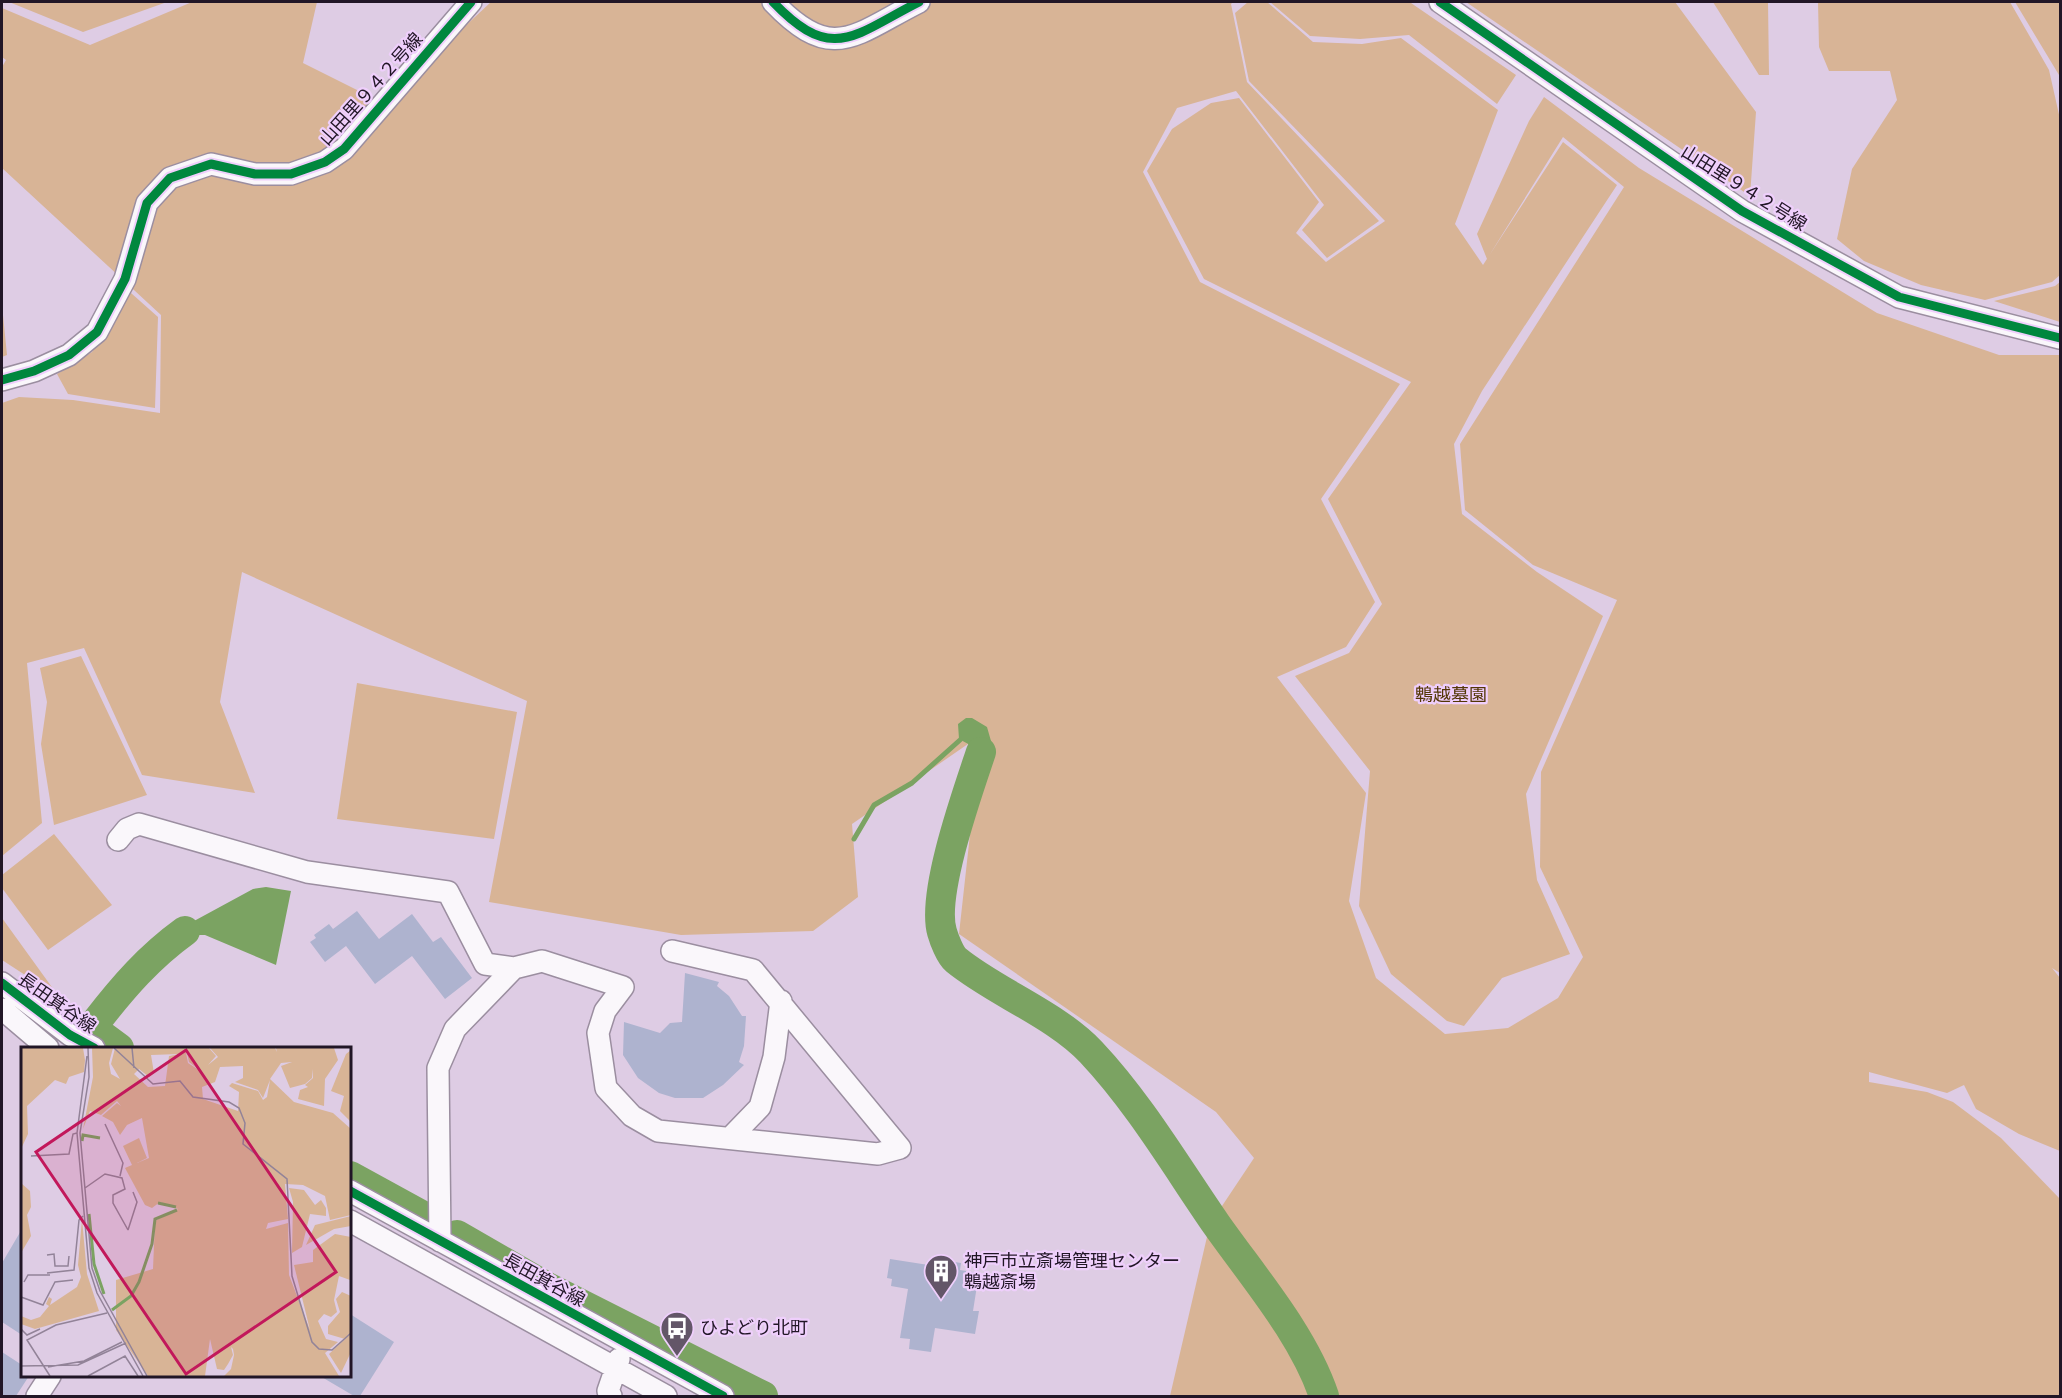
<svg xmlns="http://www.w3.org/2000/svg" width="2062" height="1398" font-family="Cabin,'Noto Sans JP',sans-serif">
	<rect width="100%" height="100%" fill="#decce4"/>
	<path fill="#d8b496" d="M9 2H167L83 32Z
		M192 2H317L303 63 383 103 491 2H1233L1231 4 1247 82 1379 221 1327 258 1302 230 1324 205 1236 91 1177 108 1143 172 1200 282 1400 384 1321 499 1375 602 1346 647 1277 677 1366 793 1349 901 1376 978 1445 1034 1508 1028 1558 998 1583 957 1540 867 1541 772 1617 600 1533 565 1465 510 1460 444 1624 187 1563 137 1487 259 1477 234 1529 121 1544 97 1639 168 1877 313 1999 355H2060V973L2052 968 2060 978V1151L2019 1134 1976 1109 1964 1085 1947 1093 1869 1072V1082L1927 1092 1953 1102 2001 1138 2060 1199V1396H1170L1210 1224 1254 1158 1216 1112 959 934 981 735 852 824 858 897 813 931 681 935 489 902 527 701 242 572 220 702 255 793 142 775 84 648 27 663 42 823 2 856V403L19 397 73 400 160 413 161 315 2 168V67L6 60 2 57V8L90 45Z
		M1248 2H1267L1313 42 1362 44 1401 38 1498 110 1455 224 1483 265 1563 142 1617 185 1482 391 1454 444 1462 514 1537 572 1603 616 1526 794 1537 880 1570 954 1502 978 1464 1026 1447 1021 1391 974 1359 906 1370 771 1295 676 1349 653 1382 604 1328 499 1411 382 1204 279 1147 171 1172 129 1211 103 1239 98 1319 202 1296 233 1326 262 1385 221 1249 81 1235 13Z
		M1270 2 1411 3 1516 75 1497 104 1409 35 1360 39 1310 36Z
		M1466 2H1675L1756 112 1750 196Z
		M1713 2H1768L1769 75H1759Z
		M1818 2H2010L2049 70 2060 119V275L2052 282 1985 300 1921 285 1864 261 1837 239 1852 169 1897 100 1890 71H1829L1819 47Z
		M2015 2H2060V81L2059 75Z
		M2060 282V322L1994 301 2055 286Z
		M131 293 158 317 155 408 68 394 57 374 92 352Z
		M2 305 7 355 2 357Z
		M81 656 147 795 54 825 41 744 47 702 40 668Z
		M357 683 517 712 494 839 337 819Z
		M54 834 112 905 48 950 2 888V875Z
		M2 918 59 997 2 960Z"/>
	<path fill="#7ba362" d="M966 718H972L987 727 991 741 983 752 959 739 958 724Z
		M266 887 291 891 276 965 205 935H188L183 927 253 889Z"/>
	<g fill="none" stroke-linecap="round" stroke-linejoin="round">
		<path stroke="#7ba362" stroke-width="5" d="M854 839 874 805 912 783 960 740"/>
		<path stroke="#7ba362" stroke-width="30" d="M981 752C968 791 931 894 942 932 944 939 950 955 956 960 995 992 1055 1014 1091 1052 1139 1103 1176 1166 1216 1224 1254 1278 1303 1334 1324 1396
			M119 1048 96 1031V1022C123 987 149 957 185 931
			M350 1176 423 1216
			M457 1235 549 1288 763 1396"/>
	</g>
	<path fill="#aeb3cf" d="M357 911 379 939 412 914 433 942 441 937 472 978 445 999 412 956 375 984 346 946 325 962 310 942 316 938 314 935 329 924 333 929Z
		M685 973 719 982 717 986 729 996 742 1016H746L744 1046 739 1062 744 1065 723 1085 703 1098H675L659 1093 638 1078 623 1055 624 1022 660 1033 670 1023 682 1022Z
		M22 1229V1335L2 1322V1263Z
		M890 1259 935 1266 936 1259 961 1263 960 1270 979 1273 973 1311H979L975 1334 935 1328 931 1352 909 1349 910 1339 900 1338 908 1289 891 1286 892 1279 887 1278Z
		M350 1314 394 1342 360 1396H354L320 1376H350Z
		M2 1352 22 1365V1376H29L16 1396H2Z"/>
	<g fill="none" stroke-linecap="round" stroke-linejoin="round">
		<defs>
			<path id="minor" d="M773 2C833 65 855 34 919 2
				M1440 2 1742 211 1899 297 2060 338
				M2 380 34 371 69 355 97 332 125 279 147 203 170 178 211 164 255 174H291L325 162 344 149 471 2
				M118 840 127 829 139 824 307 872 448 892 485 964 514 968
				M2 983 70 1035 94 1048
				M2 1009 48 1048
				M730 1138 760 1107 774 1057 781 1001
				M350 1191 723 1396
				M350 1221 666 1396
				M440 1241 438 1068 455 1029 514 968 542 961 623 987 605 1011 598 1033 606 1088 632 1116 658 1131 878 1154 900 1148 753 970 672 951
				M37 1396 50 1376
				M611 1396 608 1391 619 1359"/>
		</defs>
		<use href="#minor" stroke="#9b8ea0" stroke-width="24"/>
		<use href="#minor" stroke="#faf7fb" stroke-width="21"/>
		<defs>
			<path id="cycleway" d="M773 2C833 65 855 34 919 2
				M1440 2 1742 211 1899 297 2060 338
				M2 380 34 371 69 355 97 332 125 279 147 203 170 178 211 164 255 174H291L325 162 344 149 471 2
				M2 983 70 1035 94 1048
				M350 1191 723 1396"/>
		</defs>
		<use href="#cycleway" stroke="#efcffc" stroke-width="13"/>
		<use href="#cycleway" stroke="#00873e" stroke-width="9"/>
	</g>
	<defs>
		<symbol id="building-pin" viewBox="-11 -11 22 30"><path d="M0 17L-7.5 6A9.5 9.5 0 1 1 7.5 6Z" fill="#635668" stroke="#efcffc"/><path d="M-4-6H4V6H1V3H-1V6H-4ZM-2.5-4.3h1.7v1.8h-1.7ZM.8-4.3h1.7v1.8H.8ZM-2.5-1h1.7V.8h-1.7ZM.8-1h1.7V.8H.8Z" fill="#fff"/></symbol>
		<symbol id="bus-pin" viewBox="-11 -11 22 30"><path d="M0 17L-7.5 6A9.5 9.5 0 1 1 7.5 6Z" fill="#635668" stroke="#efcffc"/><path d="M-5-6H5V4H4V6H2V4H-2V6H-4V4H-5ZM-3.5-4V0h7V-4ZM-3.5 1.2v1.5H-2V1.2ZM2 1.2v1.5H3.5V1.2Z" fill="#fff"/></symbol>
	</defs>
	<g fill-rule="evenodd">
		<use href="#building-pin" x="922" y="1252" width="38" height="52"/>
		<use href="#bus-pin" x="658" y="1309" width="38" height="52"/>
	</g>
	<g text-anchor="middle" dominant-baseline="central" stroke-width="4.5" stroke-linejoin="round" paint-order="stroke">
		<g font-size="18" fill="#211626" stroke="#efcffc">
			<text transform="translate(371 89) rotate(-48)">山田里９４２号線</text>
			<text transform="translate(1744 188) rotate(32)">山田里９４２号線</text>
			<text transform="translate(57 1003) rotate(35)">長田箕谷線</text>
			<text transform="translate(544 1280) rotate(29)">長田箕谷線</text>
		</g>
		<g font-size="18" fill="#523604" stroke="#efcffc">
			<text x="1451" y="695">鵯越墓園</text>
		</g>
		<g font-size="18" fill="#211626" stroke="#efcffc" text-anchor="start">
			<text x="964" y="1261">神戸市立斎場管理センター<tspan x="964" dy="21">鵯越斎場</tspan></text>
			<text x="700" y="1328">ひよどり北町</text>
		</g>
	</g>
	<g transform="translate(21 1047)">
		<rect width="330" height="330" fill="#decce4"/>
		<path d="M0 1H62L64 13 63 25 48 30 45 37 34 33 6 59 7 87 0 102ZM71 1H92L88 16 90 27 99 32 90 17 94 1H164L167 16 181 25 168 15 165 1H188L195 9 187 18 197 10 189 1H254L256 5 255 1H313L317 13 304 32 303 59 277 52 279 43 287 40 284 38 292 31 291 22V31L284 37 269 41 260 19 271 15 260 16 249 32 273 55 312 66 330 82V168L309 173 304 149 282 138 264 137 267 172 247 176 245 182 267 176 268 228 289 283 273 218 292 215V203L314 187 330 190V244L329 233 318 229 313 253 316 265 310 270 303 267 297 274 305 292 317 295 304 306 318 329H195H203L210 322 213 308 212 302 210 300 212 308 207 317 203 323 196 322 189 292 184 329H127L95 283V233L132 222 134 174 157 162 139 155 131 161 124 158 104 121 111 118 102 99 118 91 126 111 116 116 128 111 121 71 106 78 99 88 92 75 81 69 96 56 100 59 96 54 80 68 69 64 62 82 72 30ZM159 7 148 9 144 39 127 40 113 27 118 22 128 30 133 26 130 8ZM222 19V31L214 35 237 43 242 51 249 33 246 50 242 53 237 44 211 36 208 39 218 45 217 64 182 52 181 40 194 35 199 20ZM330 3V75L319 64 323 49 310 44 325 7ZM0 136 9 144 10 160 6 168 10 189 0 206ZM268 141 283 143 294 158 300 153 305 161V169L289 167 281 200 271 206 272 155ZM330 169V179L313 182 285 198 294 178ZM61 172 66 227 78 264 14 282 0 277V269L10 273 19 270 28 259 25 257 28 250 31 252 29 258 56 240 60 230 57 218ZM321 245 330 249V305L320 326 308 307 324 292 307 287V279L319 265 315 252Z" fill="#d8b496" fill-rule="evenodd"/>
		<path fill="none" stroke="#7ba362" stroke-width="3" d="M61 94 62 88 79 91M137 156 155 160M68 167 73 217 83 247M91 263 110 249 118 235 131 197 134 172 156 163"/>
		<path fill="none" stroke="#928398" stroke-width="1.5" d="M67 1 68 30 59 86 71 221 79 244 126 329M93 1 132 37 159 34 172 50 208 55 218 61 224 76 222 97 266 132 271 229 291 295 298 302 311 303 330 286M111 1 113 21M66 9 56 86 68 221 76 246 122 329M84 77 102 116 99 129M10 109 48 107 52 87 56 86M64 141 84 127 101 131 104 142 92 148V156L107 183M107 183 116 155 112 145M26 208 33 207 34 219H47L48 209M26 226 53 223 58 173 62 169M3 235 7 228H29M0 250 22 258 34 235 52 233M0 282 6 288 19 282M0 319 57 318 105 296M27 320 63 314 101 295M29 329 6 293 35 278 86 266M67 329 104 309 117 329"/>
		<path fill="#c2185b" fill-opacity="0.15" stroke="#c2185b" stroke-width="3" d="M165 3 315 225 165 327 15 105Z"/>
		<rect width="330" height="330" fill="none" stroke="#211626" stroke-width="3"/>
	</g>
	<rect width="2062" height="1398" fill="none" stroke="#211626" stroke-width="6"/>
</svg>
